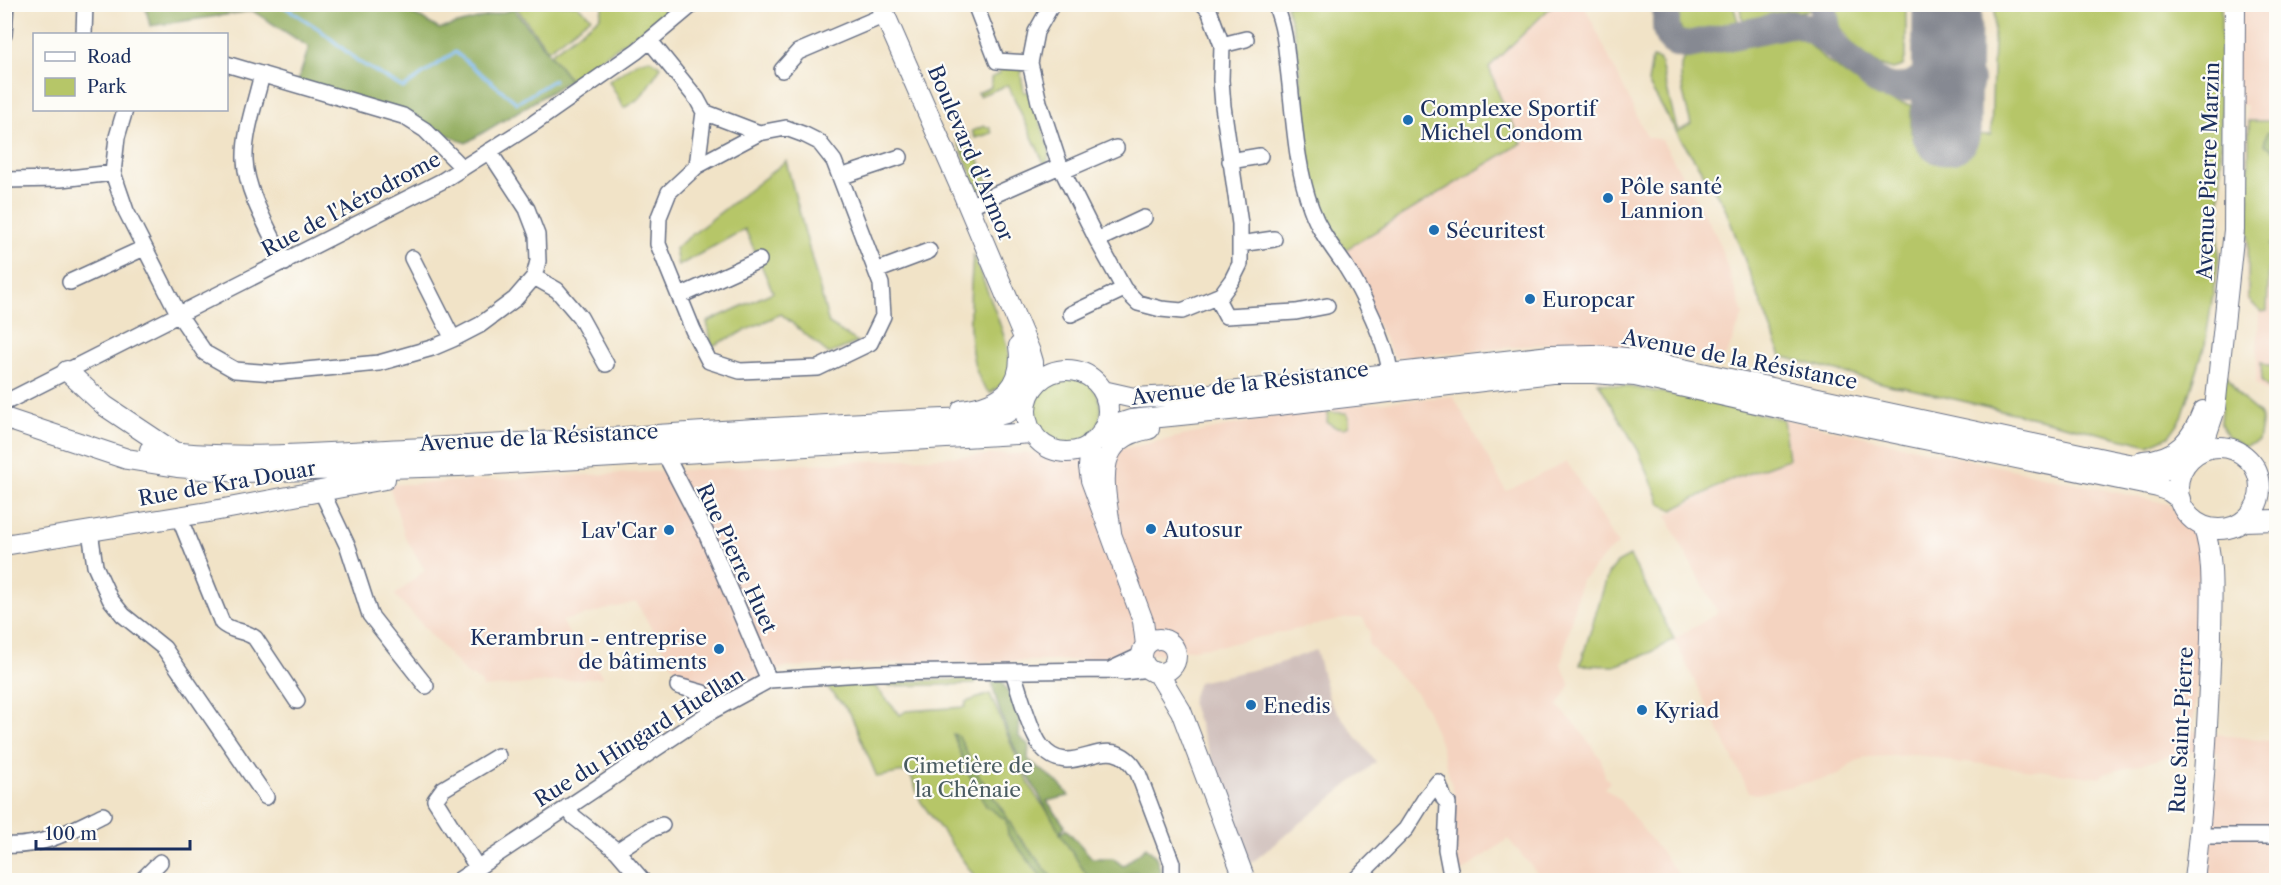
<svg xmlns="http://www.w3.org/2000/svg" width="2281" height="885" font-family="'Libre Caslon Text',serif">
	<rect width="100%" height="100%" fill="#fdfcf7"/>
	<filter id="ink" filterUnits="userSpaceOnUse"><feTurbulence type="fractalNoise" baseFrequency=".0167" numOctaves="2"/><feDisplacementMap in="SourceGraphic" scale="12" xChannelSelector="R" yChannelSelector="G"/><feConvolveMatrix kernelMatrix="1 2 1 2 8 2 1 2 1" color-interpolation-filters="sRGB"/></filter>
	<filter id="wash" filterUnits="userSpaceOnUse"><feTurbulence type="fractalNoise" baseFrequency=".008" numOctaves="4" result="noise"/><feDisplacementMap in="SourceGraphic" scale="24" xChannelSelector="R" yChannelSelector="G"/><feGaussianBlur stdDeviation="1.35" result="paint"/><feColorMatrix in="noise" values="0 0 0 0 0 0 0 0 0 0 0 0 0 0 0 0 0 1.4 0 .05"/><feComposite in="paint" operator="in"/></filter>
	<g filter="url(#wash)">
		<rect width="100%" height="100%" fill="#f1e3c7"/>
		<path fill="#f4d3c0" d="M1553 5H1587L1586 9 1647 137 1662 140 1717 237 1743 314 1727 354 1721 359 1555 343 1396 358 1394 357 1340 253 1522 143 1499 97 1489 67Z
			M2225 5H2276V403L2272 396 2256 384 2259 311 2246 300 2247 105H2227Z
			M1453 396 1506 491 1567 462 1618 545 1607 553 1586 577 1581 579 1561 664 1570 685 1558 706 1578 727 1601 759 1605 777 1610 782 1604 788 1618 798 1683 880H1543L1508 839 1459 874 1455 842 1456 801 1440 743 1425 706 1417 694 1368 644 1370 632 1363 618H1348L1224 645 1108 660 894 663 785 667 731 693H717L679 676 636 602 562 621 573 641 604 677 483 688 481 682 466 673 395 595 425 570 405 537 389 485 1127 448 1308 409Z
			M1784 419 2169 504 2182 522 2195 534 2199 553 2204 595 2193 731 2276 742V880H2208L2218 753 2189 751 2103 774 2101 778 1966 762 1960 764 1935 757 1915 755 1869 757 1856 761 1836 776 1756 794 1749 792 1674 639 1718 613 1673 530 1667 515 1731 481 1783 460H1789Z"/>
		<path fill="#d0c0bc" d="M1316 650 1330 702 1376 762 1250 864 1191 702 1198 682 1274 665Z"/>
		<path fill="#b6c668" stroke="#687a63" stroke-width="1.5" d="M1733 4 1739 25C1725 28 1682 46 1679 24 1678 18 1680 10 1681 5Z
			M514 5H577L591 17 548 50Z
			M603 5H676L671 10 570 80 550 54 600 17Z
			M1286 5H1553L1489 67 1500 97 1522 143 1345 250 1325 216 1312 177 1295 37Z
			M1740 5H1813V9L1746 23 1741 16Z
			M1835 5H1906V54L1903 66 1893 69 1879 65 1854 46 1838 24Z
			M1995 5H2221L2222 103 2219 255 2205 345 2182 418 2169 436 2149 445 1899 386 1901 388 1781 356 1724 205 1679 136 1648 83 1652 58 1660 60 1676 126 1679 131 1691 124C1687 110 1677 75 1682 62 1684 57 1688 55 1692 52L1781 34 1795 36 1805 40 1826 60 1878 97 1911 105V133L1991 135Z
			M650 59 661 67 640 98 624 108 609 81 638 62Z
			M997 66 1023 68 1021 75 1024 92H1031L1050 152 1046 167 1008 85 979 96 978 93 991 87V78L1000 73Z
			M2249 121H2276V244H2270L2267 311 2261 312 2248 299Z
			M984 126 990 128 992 133 975 138 972 131Z
			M967 133 990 186 979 191 956 138Z
			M786 161 829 324 858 342 829 354 781 314 712 346 707 322 773 292 745 229 678 266 675 248Z
			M973 254C981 277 1013 348 1010 369 1008 380 999 388 990 393 961 368 971 289 973 254Z
			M2261 362 2266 366H2276V395L2262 382Z
			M2224 372C2230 379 2234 389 2240 396 2258 418 2266 405 2258 441L2244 447 2229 438 2220 423Z
			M1033 410a34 34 0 1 1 68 0a34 34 0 1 1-68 0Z
			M1598 382 1666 393 1783 419 1788 459 1728 481 1673 510 1661 504 1638 450Z
			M1328 412 1346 413 1349 417V425L1345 428 1335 427 1327 422Z
			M1630 556 1674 639 1650 653 1614 666 1580 665 1608 574 1617 563Z
			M975 679V684L888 686 887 682Z
			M872 683 900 715 906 711 965 707 966 702 990 694 1023 772 1036 796 1071 842 1097 880H977L921 802 909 771 877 777 850 713 826 686Z"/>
		<path fill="#90ab5c" stroke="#566d5d" stroke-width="1.5" d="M145 5H399L439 29 514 9 570 80 466 143 403 116 297 84 309 47 253 11 150 26Z
			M2276 130V150L2275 151 2264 144 2267 133Z
			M992 681H1002L1020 717 1019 737 1029 745 1028 759C1040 770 1061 782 1069 796L1047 801 1065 826 1060 832C1034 788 1001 731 992 681Z
			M953 734 959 736 975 770 1007 817 1015 832 1054 880H1044L1008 835 1006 820 986 806 968 773Z
			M1066 829 1092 858H1113L1123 866 1146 847 1156 857 1163 879 1144 880 1136 872 1113 880H1090L1060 834Z"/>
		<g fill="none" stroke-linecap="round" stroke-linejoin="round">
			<path stroke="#7bb9ee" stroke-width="3" d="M280 4 319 29 359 62 403 88 455 52 517 103 554 80"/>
			<path stroke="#868992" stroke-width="28" d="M1667 4C1666 25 1661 45 1688 45L1790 24C1811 25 1824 38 1840 51
				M1823 4C1825 15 1826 27 1829 36 1834 49 1848 58 1858 66 1866 72 1875 81 1884 85 1920 99 1942 56 1947 28
				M1929 71C1930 88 1941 95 1957 94L1969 85 1970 80 1957 56 1947 28"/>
			<path stroke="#868992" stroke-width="69" d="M1946 131 1947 4"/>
		</g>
	</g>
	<g filter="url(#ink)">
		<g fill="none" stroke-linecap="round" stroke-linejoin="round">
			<defs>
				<path id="minor" d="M975 4 997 61 1030 63
					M1052 4 1036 32 1030 63 1039 102 1060 166 1097 240 1124 289 1138 303 1161 309 1182 311 1221 295 1232 280 1240 264V224L1223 106 1221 80 1222 45 1209 10 1203 4
					M1275 4C1284 25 1286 46 1288 67 1294 114 1295 164 1311 208 1319 231 1333 248 1346 267 1362 292 1387 343 1390 373
					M84 34 85 4
					M4 35 6 4
					M650 41 697 99 704 112 759 133 786 128 805 135 819 142 834 161 881 284 883 316 870 343 818 368 740 371 709 361 693 330 658 244 659 217 669 192 697 166 704 112
					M1222 45 1246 39
					M226 64 403 116 425 130 463 168
					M782 70 798 52 885 15
					M262 74C256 101 244 132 245 160 246 193 271 233 285 263
					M125 110 117 137 113 173 126 211 179 315 205 353 235 370 274 373 379 363 432 348 453 339 480 325 515 299 534 277 538 261 537 235 527 209 489 151
					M1230 161 1260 156
					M697 166 759 133
					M1063 171 1116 148
					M840 177 900 157
					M4 180 61 179 113 173
					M969 206 1060 166
					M1097 240 1144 218
					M1240 244 1274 239
					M412 258 453 339
					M876 271 929 251
					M534 277 557 290 580 317 606 364
					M70 282 144 248
					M680 296 759 260
					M1216 297 1226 316 1296 312 1327 306
					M1071 314 1124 289
					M4 403 442 181 534 123 637 51 693 4
					M665 454 706 533 769 680
					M321 490 348 547 370 615 426 686
					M179 517 222 623C231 632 245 630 255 638L297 701
					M90 531 95 566 110 599 123 615 164 648 266 797
					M1112 669 1142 655
					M1013 672C1019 690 1030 732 1041 746 1073 786 1108 722 1138 773L1172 863V880
					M678 686 703 693 712 711
					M1438 782 1444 799 1448 803 1446 849 1452 880
					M567 807 574 817 617 851 642 880
					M2199 836H2276
					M4 845C42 848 70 831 103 815
					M617 851 649 830 662 825
					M477 867 435 800 443 789 498 756
					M142 880 160 862
					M459 880 712 711 769 680 877 673 1109 670 1124 672 1148 669
					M1355 880 1406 829 1426 797 1438 782"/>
				<path id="major" d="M880 4 960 186 1030 352 1033 362V387
					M1026 411a41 41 0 1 1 82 0a41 41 0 1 1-82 0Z
					M67 371 105 406 174 452
					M1103 391 1134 398 1210 394 1550 356 1593 355 1636 359 2108 460 2160 470 2184 467
					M962 410C1002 405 1025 387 1019 346
					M4 418 127 459 177 467 241 472 459 466 1033 433
					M1103 429 1131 420 1278 405 1552 373H1593L1635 376 1837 421 2158 487 2169 491 2180 499
					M1091 443 1089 467 1091 480 1143 621 1146 645
					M2178 488a41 41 0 1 1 82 0a41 41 0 1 1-82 0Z
					M150 450C241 462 335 452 426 448 615 439 803 424 992 417L1006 413 1028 398
					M2201 451 2215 409 2234 230 2235 4
					M2143 461C2177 459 2192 440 2203 411
					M2243 521 2276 520
					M1111 532C1105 487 1090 439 1149 429
					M4 545 208 512 385 479
					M1142 656a17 17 0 1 1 34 0a17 17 0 1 1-34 0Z
					M1158 673 1181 711 1245 880
					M2194 880C2204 801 2208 719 2211 639 2211 605 2215 557 2203 526"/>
			</defs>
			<use href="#minor" stroke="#666e83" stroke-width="18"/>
			<use href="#major" stroke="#666e83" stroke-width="22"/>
			<use href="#minor" stroke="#fff" stroke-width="15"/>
			<use href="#major" stroke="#fff" stroke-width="20"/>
		</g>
	</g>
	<g fill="#1f6fb2" stroke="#fdfcf7" stroke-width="2">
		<circle cx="1408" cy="120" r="6"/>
		<circle cx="1608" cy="198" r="6"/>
		<circle cx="1434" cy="230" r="6"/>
		<circle cx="1530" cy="299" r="6"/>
		<circle cx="1151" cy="529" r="6"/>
		<circle cx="669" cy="530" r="6"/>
		<circle cx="719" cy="649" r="6"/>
		<circle cx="1251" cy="705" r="6"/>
		<circle cx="1642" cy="710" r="6"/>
	</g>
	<g text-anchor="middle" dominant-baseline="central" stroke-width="4.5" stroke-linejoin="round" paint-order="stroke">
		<g font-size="21" fill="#1b2f5e" stroke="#fdfcf7" text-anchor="start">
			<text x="1420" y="108">Complexe Sportif<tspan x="1420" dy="24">Michel Condom</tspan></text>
			<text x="1620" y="186">Pôle santé<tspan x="1620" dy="24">Lannion</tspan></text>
			<text x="1446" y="230">Sécuritest</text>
			<text x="1542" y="299">Europcar</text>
			<text x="1163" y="529">Autosur</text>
			<text x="657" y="530" text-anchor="end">Lav'Car</text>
			<text x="707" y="637" text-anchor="end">Kerambrun - entreprise<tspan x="707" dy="24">de bâtiments</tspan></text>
			<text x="1263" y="705">Enedis</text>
			<text x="1654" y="710">Kyriad</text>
		</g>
		<g font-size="21" fill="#1b2f5e" stroke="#fdfcf7">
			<text transform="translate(971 153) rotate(67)">Boulevard d'Armor</text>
			<text transform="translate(2208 171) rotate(-88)">Avenue Pierre Marzin</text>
			<text transform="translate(351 204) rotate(-28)">Rue de l'Aérodrome</text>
			<text transform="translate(1740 359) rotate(11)">Avenue de la Résistance</text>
			<text transform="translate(1250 383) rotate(-7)">Avenue de la Résistance</text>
			<text transform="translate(539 437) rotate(-3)">Avenue de la Résistance</text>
			<text transform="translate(227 483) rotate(-10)">Rue de Kra Douar</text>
			<text transform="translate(737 558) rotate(65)">Rue Pierre Huet</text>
			<text transform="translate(2181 730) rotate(-87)">Rue Saint-Pierre</text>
			<text transform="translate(639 737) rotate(-32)">Rue du Hingard Huellan</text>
		</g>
		<g font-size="21" fill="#4a5c61" stroke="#fdfcf7">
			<text x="968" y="765">Cimetière de<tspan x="968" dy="24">la Chênaie</tspan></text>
		</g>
	</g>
	<rect width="2281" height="885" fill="none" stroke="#fdfcf7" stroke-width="24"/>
	<rect x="33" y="33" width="195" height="78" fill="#fdfcf7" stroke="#a3aaba" stroke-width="1.5"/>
	<rect x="45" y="52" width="30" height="9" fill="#ffffff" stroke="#a3aaba" stroke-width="1.5"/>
	<text x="87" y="63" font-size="18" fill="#1b2f5e">Road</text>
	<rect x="45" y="78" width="30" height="18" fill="#b6c668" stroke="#a3aaba" stroke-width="1.5"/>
	<text x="87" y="93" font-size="18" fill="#1b2f5e">Park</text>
	<path d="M36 840v9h154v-9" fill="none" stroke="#1b2f5e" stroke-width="3"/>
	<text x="45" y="840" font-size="18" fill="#1b2f5e" stroke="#fdfcf7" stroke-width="4.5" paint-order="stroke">100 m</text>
</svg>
